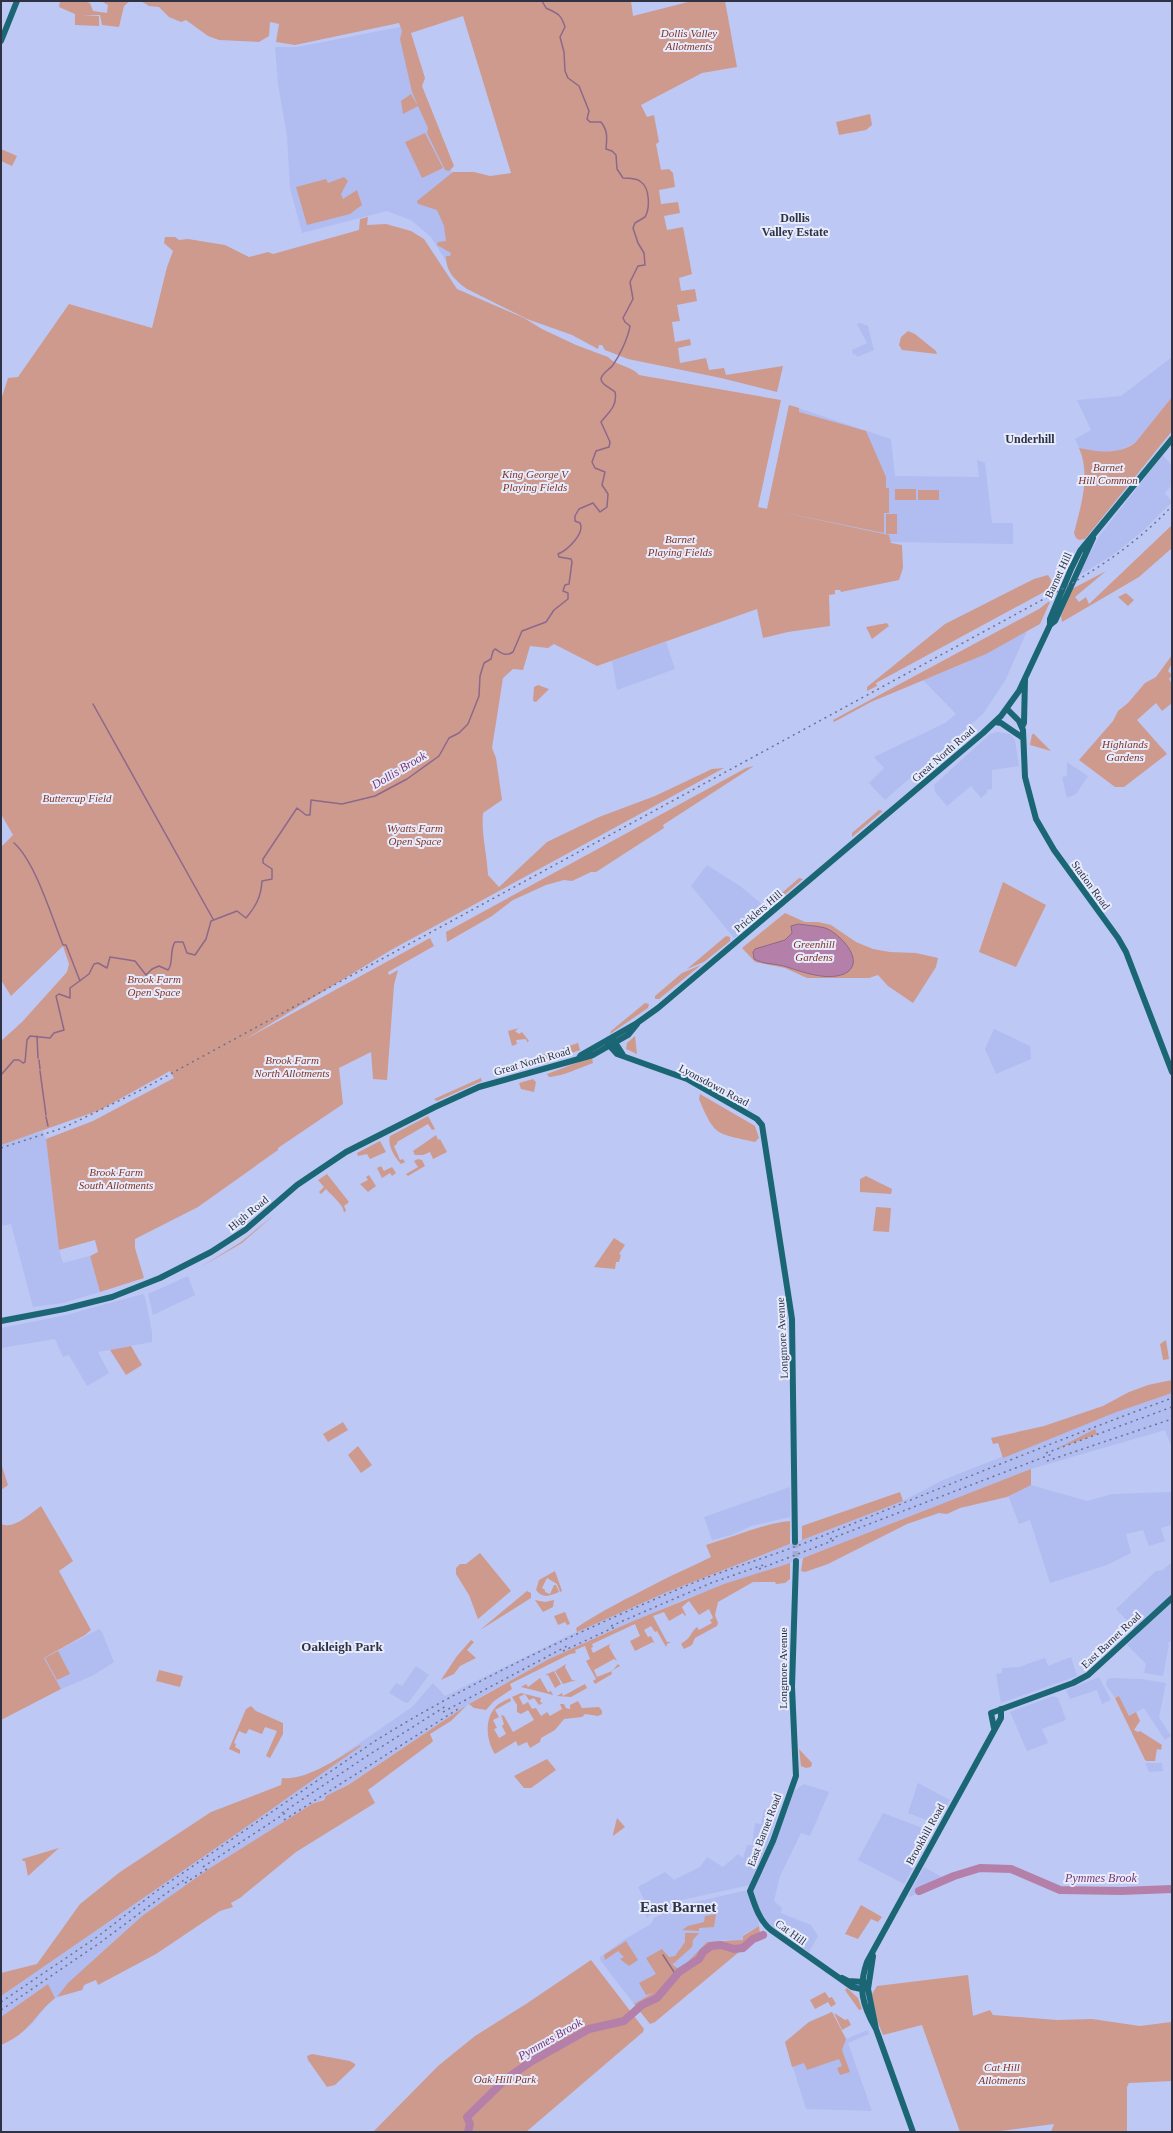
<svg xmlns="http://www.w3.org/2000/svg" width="1173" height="2133" font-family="Georgia,serif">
	<rect width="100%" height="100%" fill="#bec8f4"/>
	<path fill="#b1bdf0" d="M400 27H405V45L460 193 449 266 431 237 411 220 387 211 302 233 290 188 287 136 278 84 275 47H297Z
		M860 323 868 326 874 350 857 357 856 354 853 355 852 350 867 343 857 324Z
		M1172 357V397L1135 443 1116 452 1092 451 1079 448 1075 439 1091 430 1077 400 1121 396Z
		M789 405 891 439 895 476 979 477 977 460 985 463 992 523H1013V544L890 542 889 535 767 509Z
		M1163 455 1172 466V485L1165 493 1172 502 1145 529 1114 554 1077 577 1100 535Z
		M1027 631 1006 679 983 714 885 800 869 783 884 768 874 757 945 723 956 714 923 680 963 664Z
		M666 642 675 669 617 690 612 661Z
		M997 732 1010 734 1015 740 1019 766 992 770V789L987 790V793L981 798 971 786 947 806 935 792 934 785 990 734Z
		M1067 762 1088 776 1076 794 1067 798 1062 777 1067 776Z
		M707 865 740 886 768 909 734 938 691 886Z
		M994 1029 1030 1046 1031 1059 996 1074 985 1049Z
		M43 1131 46 1139 59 1250 63 1263 90 1256 100 1292 63 1303 33 1307 11 1224 1 1226V1144Z
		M188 1276 195 1295 153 1315 148 1294Z
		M143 1294 145 1297 152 1332V1342L98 1352 109 1373 87 1386 69 1355 63 1357 55 1339 1 1348V1328L66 1315Z
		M1172 1393V1448L1165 1430 1031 1469 792 1562 685 1599 549 1659 475 1700 347 1785 287 1820 210 1868 142 1916 109 1946 82 1990 57 1997 47 2005 32 2024 1 2045V1973L36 1971 53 1959 361 1746 360 1745 338 1758 412 1707 433 1683 445 1696 588 1626 667 1592 903 1501 943 1480 1114 1413Z
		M1031 1485 1087 1501 1112 1494 1172 1492V1525L1161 1528 1165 1541 1149 1546 1143 1530 1126 1534 1131 1553 1107 1565 1050 1583 1030 1520 1019 1524 1008 1495Z
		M790 1487V1517L751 1526 732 1535 712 1540 704 1517Z
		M1172 1562V1640L1167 1644 1169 1645 1163 1676 1144 1673 1146 1664 1127 1645 1139 1633 1116 1609 1156 1571 1163 1570Z
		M99 1629 102 1632 114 1662 92 1676 61 1689 44 1658Z
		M1071 1657 1077 1676 1001 1703 996 1674 1002 1673V1668L1019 1667 1045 1658 1048 1666Z
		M416 1666 429 1675 409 1702 406 1703 389 1693 396 1683 402 1686Z
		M1099 1677 1111 1700 1102 1704 1097 1690 1070 1699 1066 1690Z
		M1112 1678 1141 1679 1166 1683 1159 1717 1171 1736 1165 1740 1144 1708 1129 1716 1119 1696 1115 1698 1106 1685 1107 1679Z
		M1053 1696 1058 1698 1066 1720 1042 1729 1048 1743 1027 1751 1010 1712Z
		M1145 1763H1162L1163 1771 1149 1772Z
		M918 1783 950 1800 937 1824 908 1813Z
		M804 1784 829 1792 810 1836 801 1833 780 1876 774 1901 782 1908 781 1913 811 1925 818 1936 809 1952 797 1944V1941L772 1927 758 1913 759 1926 746 1933 743 1936V1940L738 1942 722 1940 684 1964 686 1966 662 1983 654 1993 634 2004 600 1960V1957L625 1939 651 1924 654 1918 668 1911 683 1905 743 1891H750L794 1791Z
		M764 1809 778 1811 764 1857 750 1885 682 1900 654 1911 647 1918 642 1908 647 1906 638 1887 665 1872 674 1880 700 1867 707 1857 723 1867 738 1854 743 1858 747 1845H752L755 1823 761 1824Z
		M883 1813 933 1832 904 1884 858 1860Z
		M924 1867 946 1879 910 1897 908 1896Z
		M832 2012 846 2039 868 2030 869 2034 848 2043 872 2111 806 2109 785 2042 809 2022Z"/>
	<path fill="#ce9a8d" d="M60 1H83L90 3 93 11 107 13 108 5 101 1H130L124 6 119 27 102 25 100 15H82L99 16V26L75 25V14L59 7Z
		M141 1H631L633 16 692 1H725L737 67 702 73 641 105 647 117 654 115 659 142 656 144 661 170 669 169 673 173 675 187 659 190 661 204 678 202 680 213 664 216 667 230 683 227 692 274 679 278 681 291 695 289 697 301 677 305 680 321 672 322 675 342 690 339 691 345 678 348 680 363 706 358 709 370 724 368 726 375 783 366 777 392 721 378 628 359 605 350 602 345H599L598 349 572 335 527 319 467 289C455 280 446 272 446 256H450L451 253 437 245 438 242 446 241 444 226 437 210 418 204 417 201 453 172H474L490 176 511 173 463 16 411 33 425 78 422 86 454 166 449 171 445 170 427 133 428 128 418 106 403 114 401 101 411 94 418 106 412 92 400 39 402 31 399 23 295 45 276 42 279 24 270 22 269 36 259 42 219 40 208 36 186 20 181 22 169 17 159 7 149 6Z
		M870 114 872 125 866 130 839 135 836 122Z
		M425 133 443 168 422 178 405 142Z
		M1 149 17 156 12 166 1 161Z
		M344 177 348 181 341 194 343 199 357 190 362 205 350 214 307 225 296 187 326 179 328 183Z
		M368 217 367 225 386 224 411 231 424 239 457 289 524 318 542 329 576 345 608 357C616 366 632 366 639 375L781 400 758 507 889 535 891 543 902 545 903 568 899 580 841 592 840 590H835V594L829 595 830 626 788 632 763 638 757 609 597 666 554 644 548 648 530 646 523 670 513 669 503 678 492 748 496 758 502 800 483 813C481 833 487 854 488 875L499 887 547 842 599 817 655 796 712 769 724 768 391 950 244 1040 430 938 434 946 388 972 389 975 398 970 394 985 387 1080 373 1079 371 1052 339 1068 343 1104 278 1148V1150L198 1207 135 1239V1248L144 1278 100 1292 90 1256 98 1252 95 1240 59 1250 46 1139 93 1121 174 1078 170 1071 100 1110 1 1145V1041L22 1022 67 972 69 964 63 946 11 996 1 980V847L13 835 1 814V400L8 378 18 377 69 304 152 328 167 267 173 251 164 243 165 237H175L179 240 188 239 225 245 249 257 268 252 273 254 359 230 360 219Z
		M908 331 915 334 936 351 937 354 902 350 899 345 901 337Z
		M1172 397V431L1085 539 1079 540 1076 538 1074 533C1081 505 1091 476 1079 448 1098 452 1118 455 1135 443Z
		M789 405 799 408V412L866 431 886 477V488H889V513H884V533L767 509Z
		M895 489H916V500H895Z
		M918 490H939V500H918Z
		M886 514H897V534H886V524H894H886Z
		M1172 525V548L1139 577 1062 622 1061 616 1072 589 1106 571 1075 597 1079 602 1086 597 1089 604Z
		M1048 575 1055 586 876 683 877 686 867 691V687L945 624 1034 579Z
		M1126 593 1134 600 1128 606 1118 597Z
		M1048 602H1050L1040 624 986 654 871 702 834 722 833 720 1039 609Z
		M887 623 889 626 872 639 866 627Z
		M1172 655V663L1168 671 1172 675 1169 679 1172 684V703L1162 711 1156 703 1137 720 1167 754 1124 787H1115L1079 760 1113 721 1118 711 1128 703 1145 683 1156 677Z
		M538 685 549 689 536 702 533 701 534 687Z
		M1032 734H1034L1051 751 1030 745Z
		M754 766 663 825 664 828 596 872H591L572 881 564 880 546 885 513 900 492 916 447 942 446 932 746 768Z
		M879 810 883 811 852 837V833Z
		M799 878 803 879 769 908 767 906Z
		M1003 882 1046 905 1016 967 979 952Z
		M785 913 805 922H818L831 925 856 942 873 949 890 952 916 953 938 958 936 967 913 1003 888 986 878 975 869 978H807L785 968 755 962 742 948Z
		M726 936 730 937V941L704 962 687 969Z
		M701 965 659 999H655V996L682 973Z
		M645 1003 649 1004 648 1008 610 1034 611 1031Z
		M519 1028 515 1031 519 1034 522 1032 529 1041 527 1042 526 1039 516 1040 517 1044 512 1046 508 1031Z
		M635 1036 637 1054 626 1049 627 1043Z
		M578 1043 580 1050 566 1055 563 1048Z
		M555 1051 558 1059 545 1064 542 1055Z
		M592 1057 593 1063C579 1068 564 1076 549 1077L547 1074Z
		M481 1078 482 1081 437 1101 434 1099Z
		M533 1079 536 1082 534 1092 521 1089 519 1083Z
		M700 1094 755 1126 759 1138 755 1142C716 1133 715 1137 699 1099Z
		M428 1116 435 1129 432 1130 428 1124 397 1142V1144L394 1146 400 1160 403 1159 405 1162 401 1164C395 1158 387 1145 390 1136Z
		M436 1135 438 1140 440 1139 447 1152 433 1159 430 1152 423 1155H415L413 1151Z
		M380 1141 386 1152 370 1159 367 1154 358 1156 357 1153Z
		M418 1159 422 1160 425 1166 408 1176 406 1174 418 1167 414 1161Z
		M381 1166 384 1171 392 1167 396 1173 392 1176 390 1173 382 1178 377 1168Z
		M327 1174 349 1202 344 1206 346 1210 344 1213C344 1205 332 1196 326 1189L321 1194 319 1192 324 1187 318 1180Z
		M369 1175 376 1186 368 1192 360 1184 368 1180 366 1177Z
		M866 1176 892 1189 891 1194 860 1192V1179Z
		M876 1207 891 1208 889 1232 873 1231Z
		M275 1214 242 1243 199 1268 241 1242Z
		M614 1238 625 1245 619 1254 621 1255 619 1262H616L615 1269 594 1267Z
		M1166 1340 1169 1359 1163 1360 1160 1344Z
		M131 1346 142 1365 126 1375 110 1350Z
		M1172 1380V1393L1114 1413 1003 1458 998 1443 993 1444 991 1438 1044 1426 1103 1406 1129 1392 1148 1385Z
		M343 1422 348 1430 328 1442 323 1434Z
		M1095 1429 1097 1434 1056 1449Z
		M358 1446 372 1465 361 1473 348 1455Z
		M1 1463 8 1485 1 1490Z
		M1031 1469V1485L1007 1497 960 1508 947 1514 939 1513 907 1524 828 1564 805 1572 801 1571 803 1558Z
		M900 1492 903 1501 802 1540V1526Z
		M41 1506 73 1561 59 1571 91 1630 85 1635 44 1658 61 1689 1 1720V1524C14 1530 31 1513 41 1506Z
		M790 1521V1544L667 1592 577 1632 576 1628C601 1611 628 1598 655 1584 673 1574 692 1567 711 1557L706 1545C734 1537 761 1524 790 1521Z
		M480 1553 511 1591 478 1619 469 1595 456 1574V1568L460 1564H466Z
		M790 1563V1579L785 1583 776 1584 775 1582H753L718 1602 715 1615 718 1623 717 1626 695 1638 692 1645 684 1649 681 1644C693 1636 689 1634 697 1627L699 1630 712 1623 710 1620 713 1618 709 1609 699 1615 689 1601 682 1607 686 1615 685 1616 683 1613 669 1621 664 1612 653 1616 667 1642H671L667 1644 666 1647 657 1631 655 1632 651 1626 644 1630 648 1637 651 1636 655 1644 653 1642 635 1651 630 1641 640 1636 635 1624 592 1644 593 1647 591 1648 593 1653 610 1644 609 1647 617 1661 614 1659 594 1670 597 1677 612 1671 618 1664 620 1666 611 1671 612 1674 595 1684 593 1681 596 1679 586 1661 590 1659 585 1646 575 1650 576 1653 570 1654 510 1684 512 1689 494 1701 486 1710 474 1708 469 1704 549 1659 631 1622 724 1584Z
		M555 1571 562 1591 560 1592 557 1584 547 1578 542 1588 545 1590V1592L550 1594 554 1585H556L559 1592C549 1596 543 1599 536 1590L539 1580Z
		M527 1591 531 1593V1598L480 1630Z
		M535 1600 545 1602 554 1600 553 1607 543 1612Z
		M565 1612 570 1624 567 1625 565 1622 558 1625 554 1616Z
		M471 1640 474 1642 467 1650 476 1658 460 1666 454 1674 441 1680 457 1656Z
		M58 1651 70 1674 57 1680 45 1658Z
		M566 1664 565 1667 572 1680H576L563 1684 555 1671Z
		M159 1670 183 1676 180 1687 156 1681Z
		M554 1671 561 1684 555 1688 548 1675H545Z
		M540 1678 548 1692 551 1691 553 1695 521 1687 526 1684 528 1687Z
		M585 1684 587 1688 571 1697 557 1696 562 1693 563 1696Z
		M521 1693 541 1698 540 1702 543 1703 539 1705 534 1698 529 1700 525 1694 519 1697 523 1705 528 1702 532 1709 536 1708 541 1716 547 1712 550 1716 562 1709 560 1704H564L566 1708 570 1709V1705L578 1701 582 1708 599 1707 602 1711V1714L598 1716 585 1714 582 1717 564 1719 555 1730 541 1738 540 1742 530 1748 527 1742 518 1746 516 1741 495 1754C487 1742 484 1722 494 1709 497 1704 504 1701 510 1698L511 1701 495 1710 499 1717 493 1720 497 1728 494 1729 499 1738 506 1734 502 1726 504 1724 501 1715 504 1716 513 1732 534 1720 528 1710 521 1714 517 1712V1705L512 1697Z
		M1119 1696 1129 1716 1136 1712 1140 1721 1134 1730 1138 1732 1140 1731 1162 1745 1161 1750 1157 1749 1155 1761H1147L1145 1760 1115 1698Z
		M467 1705 451 1721 430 1734 433 1741 431 1743 368 1790 375 1803 296 1852 240 1898 231 1903 233 1907 220 1911 156 1954 98 1985 96 1980 84 1985 82 1990 57 1997 68 1983 142 1916 210 1868 312 1804 324 1800 326 1796 348 1785Z
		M251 1706 256 1711 283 1723V1734L270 1758 266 1756 277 1731 265 1727 262 1734 249 1729 246 1734 239 1731 234 1743 236 1744 235 1747 240 1750V1754L229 1749 246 1709Z
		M360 1745 361 1746 239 1832 1 1996V1973L37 1964 80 1904 120 1872 211 1812 281 1785 282 1778C306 1781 340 1757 360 1745Z
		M799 1749 812 1763 811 1767 806 1768 801 1766Z
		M547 1759 556 1770 531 1788H524L514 1776Z
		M617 1818 625 1827 613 1836V1834Z
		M59 1848 28 1876 25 1861H23L22 1859Z
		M861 1905 882 1917 878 1922 871 1919 858 1939 845 1934Z
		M716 1914 714 1927 699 1928V1931L682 1930 688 1926 704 1922 705 1916Z
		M759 1926 760 1934 757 1937 655 2022 650 2024 634 2004 653 1993 646 1995 639 1983 656 1974 646 1958 662 1949 669 1957 675 1956 685 1942V1933H699L693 1940 692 1947 673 1964 671 1961 673 1965 680 1970 707 1942 743 1940V1936Z
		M626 1941 638 1960 629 1966 620 1959 624 1957 618 1951 605 1960 604 1955Z
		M591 1960 644 2029 643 2032 526 2132H373L438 2066 475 2036 526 2004Z
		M968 1975 973 2016 990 2010 993 2015 1057 2020 1092 2019 1140 2026 1171 2022 1172 2081 1129 2083 1127 2087V2132H1051L1054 2124 992 2132H960L922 2025 883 2035 877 2020 872 1994 877 1986Z
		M48 1984 55 1998C34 2015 30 2033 1 2045V2017Z
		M847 1988 858 1998 862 2009 859 2010 845 1990Z
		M825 1992 829 1998 832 1997 836 2004 831 2007 828 2002 815 2009 810 2000Z
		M832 2012 846 2039 842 2050 850 2072 840 2075 837 2068 842 2066 839 2059 807 2070 804 2063 792 2067 785 2042 809 2022Z
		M834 2013 845 2020 848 2019 851 2025 842 2030Z
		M312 2054 350 2061 355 2064V2066L335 2085 327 2087 308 2060 307 2056Z"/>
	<path fill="#b47fa9" stroke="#8c688a" d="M798 924C805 925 818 926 825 928 840 933 868 963 844 974 826 981 803 972 787 967 776 963 764 965 754 959L753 952 755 949 785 940 792 933 791 926Z"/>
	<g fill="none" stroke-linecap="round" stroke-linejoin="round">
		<path stroke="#8c688a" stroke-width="1.5" d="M93 704 213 919
			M14 843C35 861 52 918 63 945H66L80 981
			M37 1036 38 1058
			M39 1060 40 1069
			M40 1071 46 1115
			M1 1075 14 1060H19L23 1063 25 1062 27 1040 30 1036 50 1038 54 1033 64 1030 56 996 59 994 70 998V988L89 974 94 964 98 963 107 968 110 957 135 961 146 975 152 969 159 966 168 970C174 963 169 951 175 942H183L187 953 195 955 206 939 211 921 237 911 246 918C256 906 261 897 262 881L272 879V869L263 863V859L297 808 306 815H310L311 800 342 804 375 796 407 779 439 756 449 738 459 733 468 724 479 696 480 676 484 663 491 659 493 651 495 649C502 653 505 657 513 652L522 631 546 622 554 610 568 599V593L563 591 565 585 569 584 572 562 571 559 559 557 558 554C568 550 585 533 580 523L575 521V516L579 509 593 503 600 512 607 507 608 494 602 485 605 472 595 468 592 462 596 451 609 447 610 442 601 422C608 413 618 406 615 392 611 388 601 385 601 379 601 374 610 369 613 365 620 355 628 338 630 326L625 322 623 318 633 299 630 282 638 266 645 265 644 253 638 243 633 228 635 223 645 217C650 209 650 188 641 182 637 178 628 178 623 178L617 169 616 155 612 151 606 149C607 138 608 131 601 122H590L587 119 589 111 579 86 568 78 565 71 564 52 560 37 565 27C561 14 557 13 546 8L542 1
			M46 1117 48 1126
			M663 1955 676 1975"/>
		<path stroke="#b47fa9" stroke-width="8" d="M919 1891 954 1876 980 1868 1011 1869 1060 1890 1121 1891 1172 1889
			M468 2132 470 2124 467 2117 506 2079 532 2061 589 2029 624 2021 642 2005 657 1998 679 1972 699 1959 703 1952 711 1946 721 1945 734 1949 743 1948 753 1939 763 1935"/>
		<path stroke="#a1aad1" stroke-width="6" stroke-dasharray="6 3" stroke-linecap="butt" d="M795 1542 796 1561"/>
		<path stroke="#1a6675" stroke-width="6" d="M1 41 17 1
			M1050 625V619L1071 569 1080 551 1172 439
			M1007 709 1019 721 1023 730 1025 777 1036 819 1054 850 1118 938 1126 952 1172 1072
			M995 722 1001 723 1023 738
			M1022 727 1024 723 1025 679
			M613 1039 623 1055
			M608 1044 617 1054 687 1079 757 1119 762 1125 792 1319 795 1542
			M579 1058 581 1055 637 1023 658 1008 983 733 1001 716 1019 691 1050 625 1055 621 1093 538
			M1 1321 64 1309 112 1297 160 1278 211 1252 245 1230 297 1185 346 1152 435 1107 479 1087 593 1055 628 1035 637 1024
			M796 1561 792 1687 796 1776 773 1841 750 1891C755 1906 759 1920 771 1930L852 1987 861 1989 868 1982
			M994 1728 991 1713 1073 1683 1088 1675 1172 1598
			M873 1956 868 1989 876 2029 913 2132
			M842 1978 848 1981 864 1982
			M876 2029C862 2005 858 1988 867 1962L1001 1718V1709"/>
		<path stroke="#6c728f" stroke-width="1.5" stroke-dasharray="2 4" stroke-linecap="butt" d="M1 1148 63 1128 139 1091 1064 588C1104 565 1140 540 1172 506
			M1046 1453 1172 1407
			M1047 1461 1172 1419
			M830 1539 1052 1454
			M759 1569 837 1539
			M611 1626 711 1583 763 1565
			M563 1651 617 1626
			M443 1712 567 1646
			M282 1813 367 1756 446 1706
			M284 1820 458 1709
			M203 1867 287 1812
			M185 1883 210 1867
			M1 2002 97 1937 158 1890 375 1741C473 1680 582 1630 688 1585 729 1568 773 1556 815 1539 933 1491 1052 1442 1172 1398
			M1 2010 101 1942 188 1877"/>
	</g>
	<g text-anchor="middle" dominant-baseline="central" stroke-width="4" stroke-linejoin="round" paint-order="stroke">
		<g font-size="11" font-style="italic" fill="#853421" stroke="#e6ebfd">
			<text x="689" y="33">Dollis Valley<tspan x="689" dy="13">Allotments</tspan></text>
			<text x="1108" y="467">Barnet<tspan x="1108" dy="13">Hill Common</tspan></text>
			<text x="535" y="474">King George V<tspan x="535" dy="13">Playing Fields</tspan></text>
			<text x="680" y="539">Barnet<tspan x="680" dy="13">Playing Fields</tspan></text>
			<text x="1125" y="744">Highlands<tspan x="1125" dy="13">Gardens</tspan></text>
			<text x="77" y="798">Buttercup Field</text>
			<text x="415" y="828">Wyatts Farm<tspan x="415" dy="13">Open Space</tspan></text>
			<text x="814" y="944">Greenhill<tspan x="814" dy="13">Gardens</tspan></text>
			<text x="154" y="979">Brook Farm<tspan x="154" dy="13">Open Space</tspan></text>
			<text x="292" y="1060">Brook Farm<tspan x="292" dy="13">North Allotments</tspan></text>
			<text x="116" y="1172">Brook Farm<tspan x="116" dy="13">South Allotments</tspan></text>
			<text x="1002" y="2067">Cat Hill<tspan x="1002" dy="13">Allotments</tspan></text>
			<text x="505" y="2079">Oak Hill Park</text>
		</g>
		<g font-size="11" fill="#2e3243" stroke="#e6ebfd">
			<text transform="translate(1058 575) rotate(-65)">Barnet Hill</text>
			<text transform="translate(943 754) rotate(-41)">Great North Road</text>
			<text transform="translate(1091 885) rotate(54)">Station Road</text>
			<text transform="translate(758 911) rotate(-40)">Pricklers Hill</text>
			<text transform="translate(532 1061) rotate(-16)">Great North Road</text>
			<text transform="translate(714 1085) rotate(28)">Lyonsdown Road</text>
			<text transform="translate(248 1213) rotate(-39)">High Road</text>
			<text transform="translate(782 1338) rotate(-93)">Longmore Avenue</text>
			<text transform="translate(1111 1640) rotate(-43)">East Barnet Road</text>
			<text transform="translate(783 1668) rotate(-90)">Longmore Avenue</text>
			<text transform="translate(764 1830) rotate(-69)">East Barnet Road</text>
			<text transform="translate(925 1834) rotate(-61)">Brookhill Road</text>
			<text transform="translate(791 1932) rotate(36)">Cat Hill</text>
		</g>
		<g font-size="12" font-weight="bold" fill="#2e3243" stroke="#e6ebfd">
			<text x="795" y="218">Dollis<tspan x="795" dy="14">Valley Estate</tspan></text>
			<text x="1030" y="439">Underhill</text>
		</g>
		<g font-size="12" font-style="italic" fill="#7a386f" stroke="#e6ebfd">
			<text transform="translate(399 770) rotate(-31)">Dollis Brook</text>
			<text x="1101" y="1878">Pymmes Brook</text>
			<text transform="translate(550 2039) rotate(-30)">Pymmes Brook</text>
		</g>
		<g font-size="13" font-weight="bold" fill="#2e3243" stroke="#e6ebfd">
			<text x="342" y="1646">Oakleigh Park</text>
		</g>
		<g font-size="15" font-weight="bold" fill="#2e3243" stroke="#e6ebfd">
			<text x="678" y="1907">East Barnet</text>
		</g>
	</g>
	<rect width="1173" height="2133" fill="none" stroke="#2e3243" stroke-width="4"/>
</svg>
